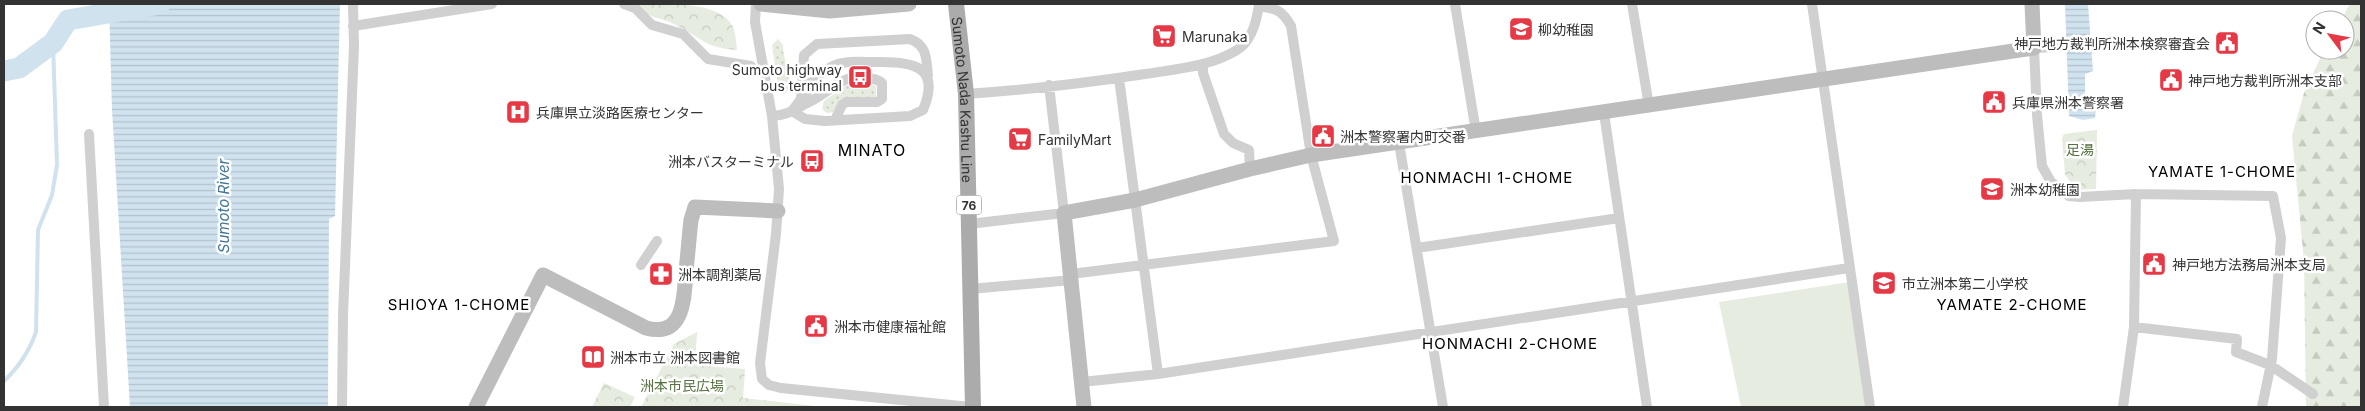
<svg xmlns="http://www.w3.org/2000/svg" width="2365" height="411" font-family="Inter,'Noto Sans JP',sans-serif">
	<defs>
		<pattern id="grass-dots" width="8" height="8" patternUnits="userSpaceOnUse" patternTransform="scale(1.25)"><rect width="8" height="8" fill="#e6ecdf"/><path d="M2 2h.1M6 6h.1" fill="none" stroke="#c6cbc0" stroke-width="1.8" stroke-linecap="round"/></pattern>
		<pattern id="forest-firs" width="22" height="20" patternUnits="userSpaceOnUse" patternTransform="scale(1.25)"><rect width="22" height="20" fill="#e6ecdf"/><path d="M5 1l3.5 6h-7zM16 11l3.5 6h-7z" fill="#c6cbc0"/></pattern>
		<pattern id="park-crowns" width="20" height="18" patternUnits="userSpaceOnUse" patternTransform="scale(1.25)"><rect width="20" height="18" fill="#e6ecdf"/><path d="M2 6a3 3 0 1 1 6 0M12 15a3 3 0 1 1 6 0" fill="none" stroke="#c6cbc0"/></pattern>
		<pattern id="water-rules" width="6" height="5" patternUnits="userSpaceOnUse" patternTransform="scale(1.25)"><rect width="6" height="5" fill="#cfe2ee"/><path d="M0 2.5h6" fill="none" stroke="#b2c2cd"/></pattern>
	</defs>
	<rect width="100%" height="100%" fill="#fff"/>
	<path fill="url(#grass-dots)" d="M778 39 783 45C783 63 792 69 789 90L784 94 779 92 772 45Z
		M872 84 876 86V97L843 98 833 112 827 113 822 109 824 101 847 85Z"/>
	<path fill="url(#forest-firs)" d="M2350 4H2361V407H2306L2304 261 2292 136 2304 93 2324 50H2345V20H2341Z"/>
	<path fill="url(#park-crowns)" d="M636 4C662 4 720 0 733 27 736 34 736 43 737 50 705 48 702 38 676 25 659 16 649 20 636 4Z
		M2097 130 2096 189 2075 190 2065 174 2062 138 2064 134Z
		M697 332 695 365 745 369 743 398 824 407H641L674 344Z
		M604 383 635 397 630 407H592Z"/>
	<path fill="#e6ecdf" d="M1850 282 1865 407H1741L1719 302Z"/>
	<path fill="url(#water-rules)" d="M109 4H340L335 216 329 219 328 407H130L112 110Z
		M2065 4H2088L2093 71 2085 74V98L2097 100 2095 118 2083 120 2069 116Z"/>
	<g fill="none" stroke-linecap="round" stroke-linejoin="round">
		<path stroke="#cfe2ee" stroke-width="4" d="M4 381C19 367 29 352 36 332L38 230 52 195 57 165 53 43"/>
		<path stroke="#cfe2ee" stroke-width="21" d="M4 71 19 68 53 43 68 20 160 4"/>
		<path stroke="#d0d0d0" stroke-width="10" d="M624 4 635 8 652 25 683 34 708 59 751 66
			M756 4 755 22 772 116 779 189 776 234 760 363 762 379 769 385 781 388 971 407
			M1455 4 1476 132
			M1632 4 1649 106
			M1812 4 1870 407
			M353 26 492 4
			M2100 45 2034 48 2037 115 2042 166 2051 182 2069 196 2080 197 2136 194 2273 196 2281 238 2272 359 2262 407
			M1203 65V73L1224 134 1233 143 1249 150 1250 169
			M1119 78 1158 374
			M966 94C1026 90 1086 83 1145 74 1176 69 1209 67 1237 50 1252 41 1257 20 1259 4
			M805 104C820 98 829 88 843 81 851 76 875 76 882 83V99L877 102H846L842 105 835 120
			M1604 113 1647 407
			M772 116C784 116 794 111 805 104L808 85C818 76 829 65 843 63 853 61 864 62 874 62 911 61 942 65 923 110L910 116 825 121 805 119 792 111 801 99 804 55 817 44 910 39C928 46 926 59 928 76
			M89 134 104 407
			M1399 143 1443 407
			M969 224 1064 213 1049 85
			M1417 248 1619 218
			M641 265 657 241
			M1071 274 1334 241 1311 155 1291 26C1282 10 1277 9 1259 6
			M970 289 1072 280
			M2134 327 2237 339 2236 352 2270 365 2313 394
			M1082 382 1158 374 1849 268
			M342 407 343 315 354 46 353 4
			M2123 407 2134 327 2136 194"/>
		<path stroke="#bdbdbd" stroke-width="15" d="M761 4 830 11 909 4
			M476 407 543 275 646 328C685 338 684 297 686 270 688 254 689 237 691 220L695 207 778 211
			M1084 407 1064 213 1135 200 1250 169 1311 155 2034 48 2032 4"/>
		<path stroke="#ababab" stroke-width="16" id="s1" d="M956 4 966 94 973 407"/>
	</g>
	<defs>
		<symbol id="school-square" viewBox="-11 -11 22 22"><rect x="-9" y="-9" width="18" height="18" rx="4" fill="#e63946" stroke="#fff"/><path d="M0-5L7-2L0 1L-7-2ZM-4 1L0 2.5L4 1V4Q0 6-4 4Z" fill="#fff"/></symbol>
		<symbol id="supermarket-square" viewBox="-11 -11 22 22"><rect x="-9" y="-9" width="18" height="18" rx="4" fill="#e63946" stroke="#fff"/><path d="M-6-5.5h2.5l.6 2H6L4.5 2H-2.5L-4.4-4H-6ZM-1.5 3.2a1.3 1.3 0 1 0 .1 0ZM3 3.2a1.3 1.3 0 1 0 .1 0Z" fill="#fff"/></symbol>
		<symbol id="civic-square" viewBox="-11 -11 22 22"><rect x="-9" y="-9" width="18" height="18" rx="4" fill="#e63946" stroke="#fff"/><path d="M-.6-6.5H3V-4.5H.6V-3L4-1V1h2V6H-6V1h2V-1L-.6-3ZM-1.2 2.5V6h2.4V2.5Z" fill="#fff"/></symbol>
		<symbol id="bus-square" viewBox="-11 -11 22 22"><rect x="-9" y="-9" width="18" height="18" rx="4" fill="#e63946" stroke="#fff"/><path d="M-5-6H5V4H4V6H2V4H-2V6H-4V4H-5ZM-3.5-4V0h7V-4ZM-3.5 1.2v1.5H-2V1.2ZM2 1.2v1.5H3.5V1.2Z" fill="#fff"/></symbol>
		<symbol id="hospital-square" viewBox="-11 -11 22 22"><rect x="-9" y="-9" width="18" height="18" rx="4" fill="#e63946" stroke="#fff"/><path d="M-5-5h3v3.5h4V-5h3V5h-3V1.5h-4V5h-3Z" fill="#fff"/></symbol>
		<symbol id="pharmacy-square" viewBox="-11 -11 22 22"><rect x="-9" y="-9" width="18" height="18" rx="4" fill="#e63946" stroke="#fff"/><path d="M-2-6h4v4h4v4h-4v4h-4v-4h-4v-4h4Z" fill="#fff"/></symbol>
		<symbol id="library-square" viewBox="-11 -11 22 22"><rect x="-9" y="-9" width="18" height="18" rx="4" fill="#e63946" stroke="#fff"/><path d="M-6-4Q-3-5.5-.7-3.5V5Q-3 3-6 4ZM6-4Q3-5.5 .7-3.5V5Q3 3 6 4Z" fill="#fff"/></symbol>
	</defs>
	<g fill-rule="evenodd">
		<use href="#school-square" x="1507" y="15" width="28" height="28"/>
		<use href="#supermarket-square" x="1150" y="22" width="28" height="28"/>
		<use href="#civic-square" x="2213" y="29" width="28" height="28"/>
		<use href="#bus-square" x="846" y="63" width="28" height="28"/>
		<use href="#civic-square" x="2157" y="66" width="28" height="28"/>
		<use href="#civic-square" x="1980" y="88" width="28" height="28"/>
		<use href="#hospital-square" x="504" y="98" width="28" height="28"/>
		<use href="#civic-square" x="1309" y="122" width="28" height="28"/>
		<use href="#supermarket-square" x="1006" y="125" width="28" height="28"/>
		<use href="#bus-square" x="798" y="147" width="28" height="28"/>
		<use href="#school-square" x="1978" y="175" width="28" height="28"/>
		<use href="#civic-square" x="2140" y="250" width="28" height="28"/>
		<use href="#pharmacy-square" x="647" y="260" width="28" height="28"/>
		<use href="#school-square" x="1870" y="269" width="28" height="28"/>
		<use href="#civic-square" x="802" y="312" width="28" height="28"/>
		<use href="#library-square" x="579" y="343" width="28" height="28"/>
	</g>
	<g text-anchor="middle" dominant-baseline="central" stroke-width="5" stroke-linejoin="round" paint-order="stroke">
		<rect fill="#fff" stroke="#707070" stroke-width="1" x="956.5" y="195.5" width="25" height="19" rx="4"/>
		<g font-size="12" font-weight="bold" fill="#333">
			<text x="969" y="205">76</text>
		</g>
		<g font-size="14" fill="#333" stroke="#fff" text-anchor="start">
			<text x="1538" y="29">柳幼稚園</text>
			<text x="1182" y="36">Marunaka</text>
			<text x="2210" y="43" text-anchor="end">神戸地方裁判所洲本検察審査会</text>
			<text x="842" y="69" text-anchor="end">Sumoto highway<tspan x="842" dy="16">bus terminal</tspan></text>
			<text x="2188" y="80">神戸地方裁判所洲本支部</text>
			<text x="2012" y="102">兵庫県洲本警察署</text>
			<text x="536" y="112">兵庫県立淡路医療センター</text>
			<text x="1340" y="136">洲本警察署内町交番</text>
			<text x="1038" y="139">FamilyMart</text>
			<text x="794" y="161" text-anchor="end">洲本バスターミナル</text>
			<text x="2010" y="189">洲本幼稚園</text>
			<text x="2172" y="264">神戸地方法務局洲本支局</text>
			<text x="678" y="274">洲本調剤薬局</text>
			<text x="1902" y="283">市立洲本第二小学校</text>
			<text x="834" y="326">洲本市健康福祉館</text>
			<text x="610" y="357">洲本市立 洲本図書館</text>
		</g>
		<g font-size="14" fill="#333" stroke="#fff">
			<text stroke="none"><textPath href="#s1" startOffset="96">Sumoto Nada Kashu Line</textPath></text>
		</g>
		<g font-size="14" fill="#56703f" stroke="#fff">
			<text x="2080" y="149">足湯</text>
			<text x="682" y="385">洲本市民広場</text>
		</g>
		<g font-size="15" letter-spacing="1" fill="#000" stroke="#fff">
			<text x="2222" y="171">YAMATE 1-CHOME</text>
			<text x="1487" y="177">HONMACHI 1-CHOME</text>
			<text x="459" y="304">SHIOYA 1-CHOME</text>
			<text x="2012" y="304">YAMATE 2-CHOME</text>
			<text x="1510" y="343">HONMACHI 2-CHOME</text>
		</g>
		<g font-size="15" font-style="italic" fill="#3f7597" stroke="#fff">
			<text transform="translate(223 206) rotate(-90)">Sumoto River</text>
		</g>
		<g font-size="16" letter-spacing="1" fill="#000" stroke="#fff">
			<text x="872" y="150">MINATO</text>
		</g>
	</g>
	<rect width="2365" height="411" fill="none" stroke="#333333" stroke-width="10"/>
	<g transform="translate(2330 35) rotate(302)"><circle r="24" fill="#ffffff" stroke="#adadad"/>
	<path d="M0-4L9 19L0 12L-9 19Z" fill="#e63946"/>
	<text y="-8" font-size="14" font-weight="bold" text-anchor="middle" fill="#333333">N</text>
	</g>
</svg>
